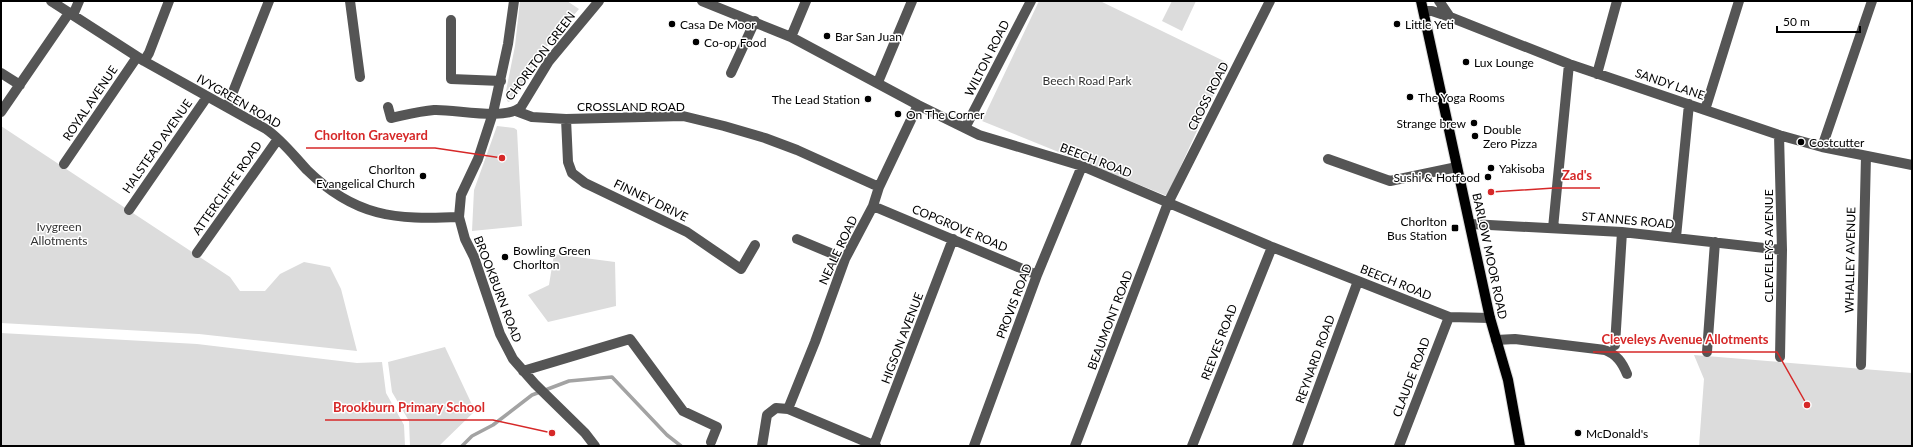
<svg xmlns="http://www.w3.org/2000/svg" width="1913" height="447" font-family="Lato,sans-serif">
	<rect width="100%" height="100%" fill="#fff"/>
	<path fill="#dcdcdc" d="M520 1H567L579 9 539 56 513 100 508 102 505 96 515 46Z
		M1039 1H1100L1228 63 1167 196 982 121Z
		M1172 1H1196L1182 31 1162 21Z
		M1 126 230 277 240 291H265L280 274 304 262 330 267 341 289 357 351 199 334 1 323Z
		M497 126 514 128 517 130 522 226 472 231 474 190Z
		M554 254 615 262 616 306 548 322 528 295 549 285Z
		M1 333 197 344 357 363 382 362 386 393 404 425 405 446H1Z
		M445 347 475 411 439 446H410L409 421 392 392 388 362Z
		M1694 355 1912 373V446H1699L1704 379Z"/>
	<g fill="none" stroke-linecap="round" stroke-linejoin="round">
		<path stroke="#a3a3a3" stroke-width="3.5" d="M462 446 472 436 493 425 532 395 569 381 612 377 667 435 681 446"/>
		<defs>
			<path id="major" d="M1421 1 1490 318 1508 380 1520 446"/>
		</defs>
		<use href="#major" stroke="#dbdbdb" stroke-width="12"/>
		<path stroke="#555" stroke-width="10" d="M51 1 144 61 266 129C282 140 294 156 307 170 355 217 395 220 459 217
			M350 1 360 77
			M514 1 508 44 493 113 478 159 461 195 459 217 465 239 474 257 500 334 513 359 535 384 585 433 595 446
			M702 1 791 37 918 105 979 135 1082 166 1272 247 1449 317 1490 318
			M1439 1 1450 17
			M1425 11H1432L1450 17 1569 64 1779 135 1822 147 1912 165
			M73 15 79 1
			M451 20V79L501 81
			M791 37 806 1
			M144 61 149 53 169 1
			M1 73 20 85
			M731 73 755 21
			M1597 74 1617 1
			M878 82 912 1
			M227 107 269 1
			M388 107 391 118C405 115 420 111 434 110 456 109 505 121 521 107L549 61 599 1
			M1705 110 1739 1
			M516 111 532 117 566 119 683 116 724 126 765 138 797 150 879 187
			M1 112 69 13
			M566 119 568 162 572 173 585 183 687 232 741 269 755 245
			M965 128 1031 1
			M1779 135 1782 250 1780 357
			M1822 147 1872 1
			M1328 159 1390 181 1457 167
			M64 164 137 57
			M873 206 1037 275
			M129 210 207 97
			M1471 224 1622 232 1782 250
			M1553 228 1569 64
			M1676 237 1689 104
			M797 239 845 259
			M197 253 278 139
			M1496 340 1515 339 1605 350C1617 355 1622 362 1627 374
			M1615 345 1622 232
			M1707 352 1715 242
			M1861 365 1866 156
			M523 371 630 339 683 411 717 427 711 442
			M788 409 815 342 845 259 873 206 879 187 918 105
			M874 445 953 239
			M762 446 767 415 776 408 788 409 876 446
			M974 446 1037 275 1082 166
			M1075 446 1168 203 1270 1
			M1192 446 1272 247
			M1297 446 1358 281
			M1399 446 1449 317"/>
		<use href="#major" stroke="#000" stroke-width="10"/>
	</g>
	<g fill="#000" stroke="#fff" stroke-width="1.5">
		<circle cx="672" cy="24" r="4"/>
		<circle cx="1397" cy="24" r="4"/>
		<circle cx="827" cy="36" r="4"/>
		<circle cx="696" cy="42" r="4"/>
		<circle cx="1466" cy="62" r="4"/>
		<circle cx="1410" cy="97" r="4"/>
		<circle cx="868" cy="99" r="4"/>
		<circle cx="898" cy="114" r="4"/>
		<circle cx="1474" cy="123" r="4"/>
		<circle cx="1475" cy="136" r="4"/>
		<circle cx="1801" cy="142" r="4"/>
		<circle cx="1491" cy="168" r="4"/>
		<circle cx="423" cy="176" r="4"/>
		<circle cx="1488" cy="177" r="4"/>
		<rect x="1451" y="224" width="8" height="8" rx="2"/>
		<circle cx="505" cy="257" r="4"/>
		<circle cx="1578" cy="433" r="4"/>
	</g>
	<g text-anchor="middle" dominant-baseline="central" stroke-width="3" stroke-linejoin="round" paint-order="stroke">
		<g font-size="12" fill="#000" stroke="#fff" text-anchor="start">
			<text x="680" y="24">Casa De Moor</text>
			<text x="1405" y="24">Little Yeti</text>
			<text x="835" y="36">Bar San Juan</text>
			<text x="704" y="42">Co-op Food</text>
			<text x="1474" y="62">Lux Lounge</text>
			<text x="1418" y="97">The Yoga Rooms</text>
			<text x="860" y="99" text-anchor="end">The Lead Station</text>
			<text x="906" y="114">On The Corner</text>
			<text x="1466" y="123" text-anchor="end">Strange brew</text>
			<text x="1483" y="129">Double<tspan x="1483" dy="14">Zero Pizza</tspan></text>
			<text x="1809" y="142">Costcutter</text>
			<text x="1499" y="168">Yakisoba</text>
			<text x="415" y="169" text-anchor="end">Chorlton<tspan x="415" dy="14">Evangelical Church</tspan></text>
			<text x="1480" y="177" text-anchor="end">Sushi &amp; Hotfood</text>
			<text x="1447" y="221" text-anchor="end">Chorlton<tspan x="1447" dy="14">Bus Station</tspan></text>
			<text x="513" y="250">Bowling Green<tspan x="513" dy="14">Chorlton</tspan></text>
			<text x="1586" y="433">McDonald's</text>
		</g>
		<g font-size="12" fill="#000" stroke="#fff">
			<text transform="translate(540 56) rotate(-53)">CHORLTON GREEN</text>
			<text transform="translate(987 58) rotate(-63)">WILTON ROAD</text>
			<text transform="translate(1670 84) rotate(19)">SANDY LANE</text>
			<text transform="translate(1208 96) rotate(-63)">CROSS ROAD</text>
			<text transform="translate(239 101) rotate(30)">IVYGREEN ROAD</text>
			<text transform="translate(90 103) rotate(-56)">ROYAL AVENUE</text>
			<text x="631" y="106">CROSSLAND ROAD</text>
			<text transform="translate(157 146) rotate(-55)">HALSTEAD AVENUE</text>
			<text transform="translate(1096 160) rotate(21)">BEECH ROAD</text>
			<text transform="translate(227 188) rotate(-55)">ATTERCLIFFE ROAD</text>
			<text transform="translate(651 200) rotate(26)">FINNEY DRIVE</text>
			<text transform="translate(1628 220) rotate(5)">ST ANNES ROAD</text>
			<text transform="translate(960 228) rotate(23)">COPGROVE ROAD</text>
			<text transform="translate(1768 246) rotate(-90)">CLEVELEYS AVENUE</text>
			<text transform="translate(838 250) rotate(-65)">NEALE ROAD</text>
			<text transform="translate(1490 256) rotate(78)">BARLOW MOOR ROAD</text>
			<text transform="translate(1850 260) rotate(-89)">WHALLEY AVENUE</text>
			<text transform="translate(1396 282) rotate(22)">BEECH ROAD</text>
			<text transform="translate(498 289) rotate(69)">BROOKBURN ROAD</text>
			<text transform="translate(1014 301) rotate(-69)">PROVIS ROAD</text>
			<text transform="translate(1110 320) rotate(-69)">BEAUMONT ROAD</text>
			<text transform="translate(902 338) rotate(-69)">HIGSON AVENUE</text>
			<text transform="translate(1219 342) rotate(-69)">REEVES ROAD</text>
			<text transform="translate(1315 359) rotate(-70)">REYNARD ROAD</text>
			<text transform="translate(1411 377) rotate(-69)">CLAUDE ROAD</text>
		</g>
		<g font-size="12" fill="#333" stroke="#fff">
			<text x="1087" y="80">Beech Road Park</text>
			<text x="59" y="226">Ivygreen<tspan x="59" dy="14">Allotments</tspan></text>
		</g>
	</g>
	<path fill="none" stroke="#d62828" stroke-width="1.5" d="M502 158L435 148H306M1491 192L1554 188H1600M1807 405L1777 352H1593M552 433L493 420H325"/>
	<g fill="#d62828" stroke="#fff" stroke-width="1.5">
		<circle cx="502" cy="158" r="4"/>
		<circle cx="1491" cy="192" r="4"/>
		<circle cx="1807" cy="405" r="4"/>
		<circle cx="552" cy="433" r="4"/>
	</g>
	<g font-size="13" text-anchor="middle" font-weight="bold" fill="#d62828" stroke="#fff" stroke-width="3" stroke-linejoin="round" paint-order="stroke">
		<text x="371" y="140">Chorlton Graveyard</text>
		<text x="1577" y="180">Zad's</text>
		<text x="1685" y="344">Cleveleys Avenue Allotments</text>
		<text x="409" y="412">Brookburn Primary School</text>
	</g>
	<rect width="1913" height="447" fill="none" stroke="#000000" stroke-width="4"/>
	<path d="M1777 26v6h83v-6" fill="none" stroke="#000000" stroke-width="2"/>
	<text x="1783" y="26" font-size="12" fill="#000000" stroke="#ffffff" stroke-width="3" paint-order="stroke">50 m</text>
</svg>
